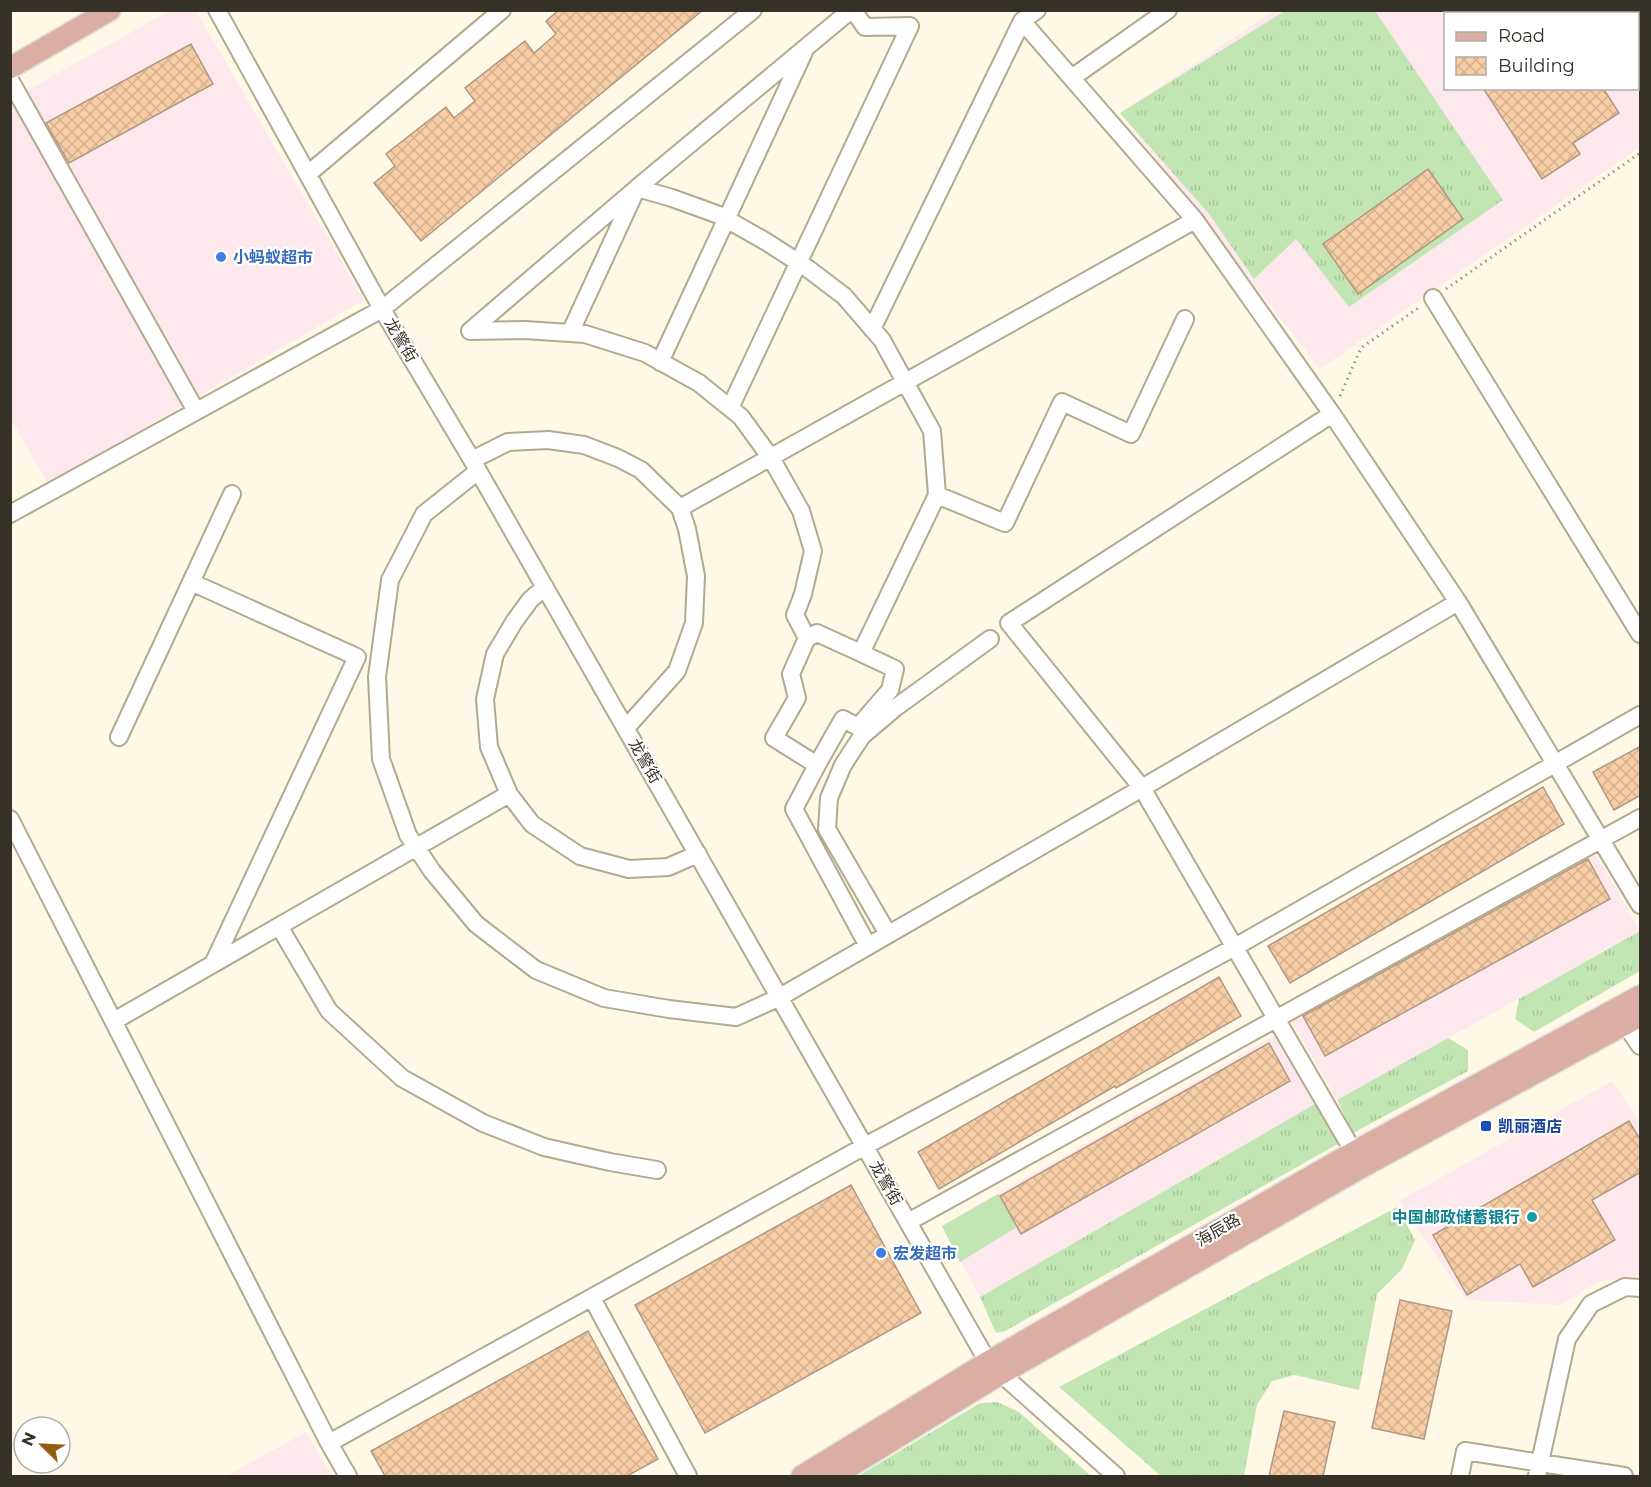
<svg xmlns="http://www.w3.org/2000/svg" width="1651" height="1487" font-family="Montserrat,'Noto Sans SC',sans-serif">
	<defs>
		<pattern id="grass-tufts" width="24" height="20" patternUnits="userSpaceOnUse" patternTransform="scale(1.5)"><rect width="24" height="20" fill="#c1e6b3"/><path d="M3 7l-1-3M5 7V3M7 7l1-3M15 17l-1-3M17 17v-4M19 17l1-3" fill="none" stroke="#a6c69a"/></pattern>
		<pattern id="building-cross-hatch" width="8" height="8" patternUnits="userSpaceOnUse" patternTransform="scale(1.5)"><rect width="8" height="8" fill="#f7cda5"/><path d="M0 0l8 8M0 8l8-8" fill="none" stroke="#d4b08e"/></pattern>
	</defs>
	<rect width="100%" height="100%" fill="#fff8e7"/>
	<path fill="#fde8ed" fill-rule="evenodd" d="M169 11H196L364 300 48 484 11 419 10 100Z
		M1274 11H1640V147L1320 369 1120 113ZM1446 14H1638V88H1446Z
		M1596 854 1640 931 1337 1100 1292 1022Z
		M1276 1035 1317 1103 980 1297 942 1226Z
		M1612 1081 1640 1123V1275L1598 1282 1561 1305 1469 1300 1465 1298 1399 1201Z
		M306 1432 332 1476H226Z"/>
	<path fill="url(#grass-tufts)" d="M1285 11H1375L1503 200 1349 307 1296 239 1254 279 1209 214 1120 113Z
		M1640 931V971L1534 1032 1515 1019 1519 999Z
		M1448 1038 1468 1050V1071L1353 1133 1337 1100Z
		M1317 1103 1338 1144 1005 1331 996 1333 980 1297Z
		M1397 1207 1415 1240 1402 1269 1377 1294 1359 1390 1295 1375 1272 1381 1257 1405 1244 1476H1161L1059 1387Z
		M997 1402 1019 1412 1091 1476H858L980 1403Z"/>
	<path fill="#c1e6b3" d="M998 1194 1017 1227 960 1262 942 1226Z"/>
	<path fill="url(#building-cross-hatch)" stroke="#af9984" stroke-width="1.5" d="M559 10H703L421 241 374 183 395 166 386 154 446 107 454 118 475 101 465 88 525 41 534 53 556 34 546 21Z
		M191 44 213 84 69 163 46 123Z
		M1483 88H1603L1619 113 1573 143 1580 154 1542 179Z
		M1428 169 1463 219 1358 294 1323 244Z
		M1641 746V795L1614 810 1593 772Z
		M1543 787 1564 824 1290 983 1268 946Z
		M1588 859 1610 899 1325 1056 1303 1016Z
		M1219 977 1241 1016 1116 1088 1115 1086 939 1189 918 1152Z
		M1269 1043 1290 1081 1021 1234 1000 1196Z
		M1629 1121 1641 1141V1172L1592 1200 1615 1240 1533 1287 1520 1264 1467 1295 1433 1235Z
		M851 1185 921 1313 705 1433 635 1305Z
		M1400 1300 1452 1311 1424 1439 1372 1428Z
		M588 1331 658 1459 627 1476H385L371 1451Z
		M1284 1411 1335 1422 1323 1476H1269Z"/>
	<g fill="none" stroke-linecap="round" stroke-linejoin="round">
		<defs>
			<path id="minor" d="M217 10 382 309 472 460 988 1362 1116 1476
				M1022 21 1195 220 1332 414 1458 602 1640 905
				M1073 77 1168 10
				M10 80 196 411
				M308 174 502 10
				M1433 298 1640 634
				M872 329 1022 21 1037 10
				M570 333 637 188 851 10
				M660 362 804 52
				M730 408 910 26 865 27 853 10
				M1332 414 1009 623 1142 788 1359 1161
				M472 460 508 442 548 440 584 445 618 458 641 470 680 508 687 529 696 576 694 623 677 671 626 728
				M478 471 424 514 390 580 377 677 381 759 408 835 432 871 476 924 536 970 604 998 669 1009 736 1017 780 997 1142 788 1458 602
				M937 495 1005 523 1062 402 1131 434 1185 319
				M680 508 1195 220
				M10 514 382 309 753 10
				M191 582 357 657 213 964
				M545 587 530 600 514 622 495 654 485 699 489 747 509 794 532 824 580 856 629 869 668 867 698 854
				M807 638 795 615 803 594 813 551 801 511 771 458 741 417 699 383 645 353 585 334 525 330 470 331 637 188 672 198 719 215 765 241 807 268 844 296 882 340 932 431 937 495 861 653 817 633 807 638 791 674 797 698 774 738 817 765 794 809 868 946
				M119 737 232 494
				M817 765 843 719 858 727 890 690 895 669 861 653
				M10 819 329 1443 865 1146 1235 947 1640 715
				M279 926 329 1011 402 1078 483 1123 544 1147 610 1162 657 1170
				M888 934 827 829 829 798 843 765 862 736 895 708 990 639
				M1620 1016 1640 1046
				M114 1021 509 794
				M908 1222 1640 818
				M592 1298 688 1476
				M329 1443 348 1476
				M1460 1476 1465 1451 1624 1476
				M1537 1476 1567 1339 1591 1304 1625 1287 1640 1288"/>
			<path id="major" d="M10 68 110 10
				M802 1476 988 1362 1354 1152 1640 996
				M834 1476 997 1376 1362 1167 1640 1016"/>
		</defs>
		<use href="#minor" stroke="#b3a98e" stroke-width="20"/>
		<use href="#major" stroke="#dfdedc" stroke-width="24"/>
		<path stroke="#9a9486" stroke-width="3" stroke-dasharray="1.5 4.5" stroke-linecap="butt" d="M1446 289 1640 153
			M1340 396 1361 348 1421 306"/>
		<use href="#minor" stroke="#fff" stroke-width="16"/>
		<use href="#major" stroke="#dbaea4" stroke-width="21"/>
	</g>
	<g fill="#3f7fe0" stroke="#fff" stroke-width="2">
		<circle cx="221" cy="257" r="6"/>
		<circle cx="881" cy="1253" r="6"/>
	</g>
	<rect fill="#1a4fb4" stroke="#fff" stroke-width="2" x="1480" y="1120" width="12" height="12" rx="3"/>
	<circle fill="#0f9aa8" stroke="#fff" stroke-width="2" cx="1532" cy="1217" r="6"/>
	<g text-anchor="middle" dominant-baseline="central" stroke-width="4.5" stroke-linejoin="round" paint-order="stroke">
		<g font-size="16" font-weight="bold" fill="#366cbe" stroke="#fff" text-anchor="start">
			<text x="233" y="257">小蚂蚁超市</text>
			<text x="893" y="1253">宏发超市</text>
		</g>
		<g font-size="16" fill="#373227" stroke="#fff">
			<text transform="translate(401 340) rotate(59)">龙警街</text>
			<text transform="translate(645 761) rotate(60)">龙警街</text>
			<text transform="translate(886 1183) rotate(60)">龙警街</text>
			<text transform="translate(1218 1230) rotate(-30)">海辰路</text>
		</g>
		<g font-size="16" font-weight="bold" fill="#164399" stroke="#fff" text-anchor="start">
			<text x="1498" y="1126">凯丽酒店</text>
		</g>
		<g font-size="16" font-weight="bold" fill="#0d838f" stroke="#fff" text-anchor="end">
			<text x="1520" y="1217">中国邮政储蓄银行</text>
		</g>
	</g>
	<rect width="1651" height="1487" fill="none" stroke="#373227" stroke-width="24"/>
	<rect x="1444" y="12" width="195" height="78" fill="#ffffff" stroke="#afada9" stroke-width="1.5"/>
	<rect x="1456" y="32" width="30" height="9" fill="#dbaea4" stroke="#afada9" stroke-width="1.5"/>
	<text x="1498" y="42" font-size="18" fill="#373227">Road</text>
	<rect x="1456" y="57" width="30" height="18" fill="url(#building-cross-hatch)" stroke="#afada9" stroke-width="1.5"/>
	<text x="1498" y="72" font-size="18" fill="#373227">Building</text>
	<g transform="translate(42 1445) rotate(294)"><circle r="28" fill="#ffffff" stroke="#afada9" stroke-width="1.5"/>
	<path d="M0-4.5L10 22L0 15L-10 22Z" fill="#905e0e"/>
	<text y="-9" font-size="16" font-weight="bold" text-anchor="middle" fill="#373227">N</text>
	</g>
</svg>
